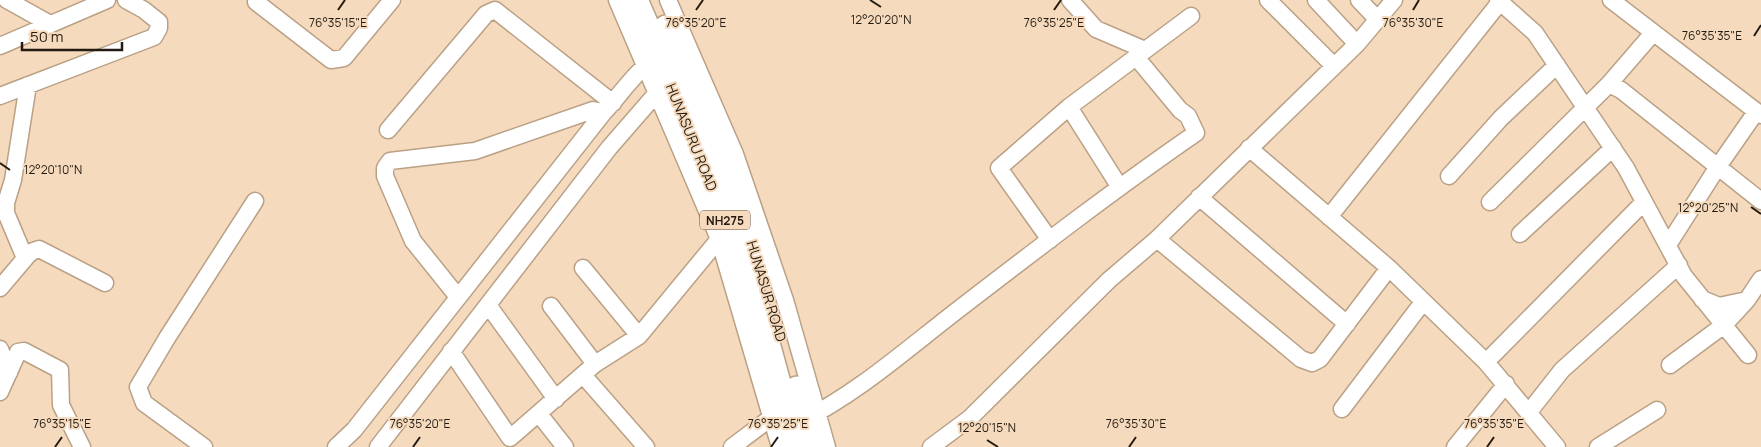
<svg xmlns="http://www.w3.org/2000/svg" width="1761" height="447" font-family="Manrope,sans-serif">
	<rect width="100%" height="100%" fill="#f5dabe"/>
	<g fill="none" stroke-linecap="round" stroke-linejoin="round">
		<defs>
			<path id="minor" d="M7 0 50 24
				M617 0 719 239 780 447
				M668 0 735 154 785 300 827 447
				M1070 0 1096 29 1145 50
				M1268 0 1334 66
				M1316 0 1357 44
				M1359 0 1378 20
				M1498 0 1535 33 1626 168 1684 276 1748 355
				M1611 0 1761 115
				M256 2 331 60 344 58 392 0
				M0 46 107 0
				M1609 84 1653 33
				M0 96 154 37 159 28V22L144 10 126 0
				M1069 107 1119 186
				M388 130 486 14 495 10 613 103
				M1249 148 1389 268 1486 362 1557 447
				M1449 176 1501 118 1557 65
				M1199 197 1347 324
				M1490 202 1609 84 1621 90 1761 201
				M1329 217 1500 2
				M1520 234 1613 148
				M1157 239 1301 359 1312 363 1320 359 1389 268
				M1050 240 999 168 1069 107 1191 16
				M1668 245 1717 168 1756 112
				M25 258 6 213V203L13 180 28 85
				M583 268 639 336
				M0 288 28 255 33 251 39 249 105 283
				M458 297 413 241 385 176V168L390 161 475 151 593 110 604 112
				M1702 299 1719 306 1747 300 1761 279
				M488 305 556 399
				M551 306 595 364
				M0 349 9 373
				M451 351 510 438 595 364 639 336 719 239 726 237
				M1486 362 1644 202
				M1670 365 1724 325 1747 300
				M583 375 646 447
				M0 392 18 352 24 351 60 370 61 405 82 447
				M1342 409 1423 302
				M1529 412 1562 370 1679 265
				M539 414 565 447
				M798 423C857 394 907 349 959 309 1037 249 1115 189 1196 133L1188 116 1180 110 1136 57
				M204 447 144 403 138 387 167 338 255 201
				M336 447 354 430 604 112C622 94 642 59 668 54
				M378 447 609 148 669 79 677 76
				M732 447 780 411
				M931 447 970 418 1109 280 1157 239 1357 44 1394 0
				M1455 447 1506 384
				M1598 447 1657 410"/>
			<path id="highway" d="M635 0C680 103 725 208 759 315 772 359 783 403 795 447
				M666 28 748 230 761 272
				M797 389 813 447"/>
		</defs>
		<use href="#minor" stroke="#baa186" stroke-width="19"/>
		<use href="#highway" stroke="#baa186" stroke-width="28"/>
		<use href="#minor" stroke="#fff" stroke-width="16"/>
		<use href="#highway" stroke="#fff" stroke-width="25"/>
	</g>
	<path fill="none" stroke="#241b10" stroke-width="2" d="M870 0 881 7M338 10 345 0M696 10 703 0M1054 10 1061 0M1413 10 1419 0M1754 36 1761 25M0 163 10 170M1751 207 1761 214M987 440 998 447M55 447 62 437M413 447 420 437M771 447 778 437M1129 447 1136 437M1487 447 1494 437"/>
	<g text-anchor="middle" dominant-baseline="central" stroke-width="4" stroke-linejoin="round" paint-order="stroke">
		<rect fill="#f5dabe" stroke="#635444" stroke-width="1" x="700" y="210.5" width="50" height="19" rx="4"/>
		<g font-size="12" font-weight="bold" fill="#241b10">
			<text x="725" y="220">NH275</text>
		</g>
		<g font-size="14" fill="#241b10" stroke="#f5dabe">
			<text transform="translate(692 137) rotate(68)">HUNASURU ROAD</text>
			<text transform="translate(767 291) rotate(73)">HUNASUR ROAD</text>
		</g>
	</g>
	<g font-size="12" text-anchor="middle" fill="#241b10" stroke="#f5dabe" stroke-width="4" stroke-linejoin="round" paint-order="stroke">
		<text x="881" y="24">12°20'20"N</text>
		<text x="338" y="27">76°35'15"E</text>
		<text x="696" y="27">76°35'20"E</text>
		<text x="1054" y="27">76°35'25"E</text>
		<text x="1413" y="27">76°35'30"E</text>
		<text x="1712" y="40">76°35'35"E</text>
		<text x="53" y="174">12°20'10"N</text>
		<text x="1708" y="212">12°20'25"N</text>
		<text x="62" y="428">76°35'15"E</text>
		<text x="420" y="428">76°35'20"E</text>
		<text x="778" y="428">76°35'25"E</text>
		<text x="1136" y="428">76°35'30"E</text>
		<text x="1494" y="428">76°35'35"E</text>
		<text x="987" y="432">12°20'15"N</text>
	</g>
	<path d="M22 42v8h100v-8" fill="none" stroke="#241b10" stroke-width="2.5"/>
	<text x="30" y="42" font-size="15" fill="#241b10" stroke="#f5dabe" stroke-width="4" paint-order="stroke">50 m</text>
</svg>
